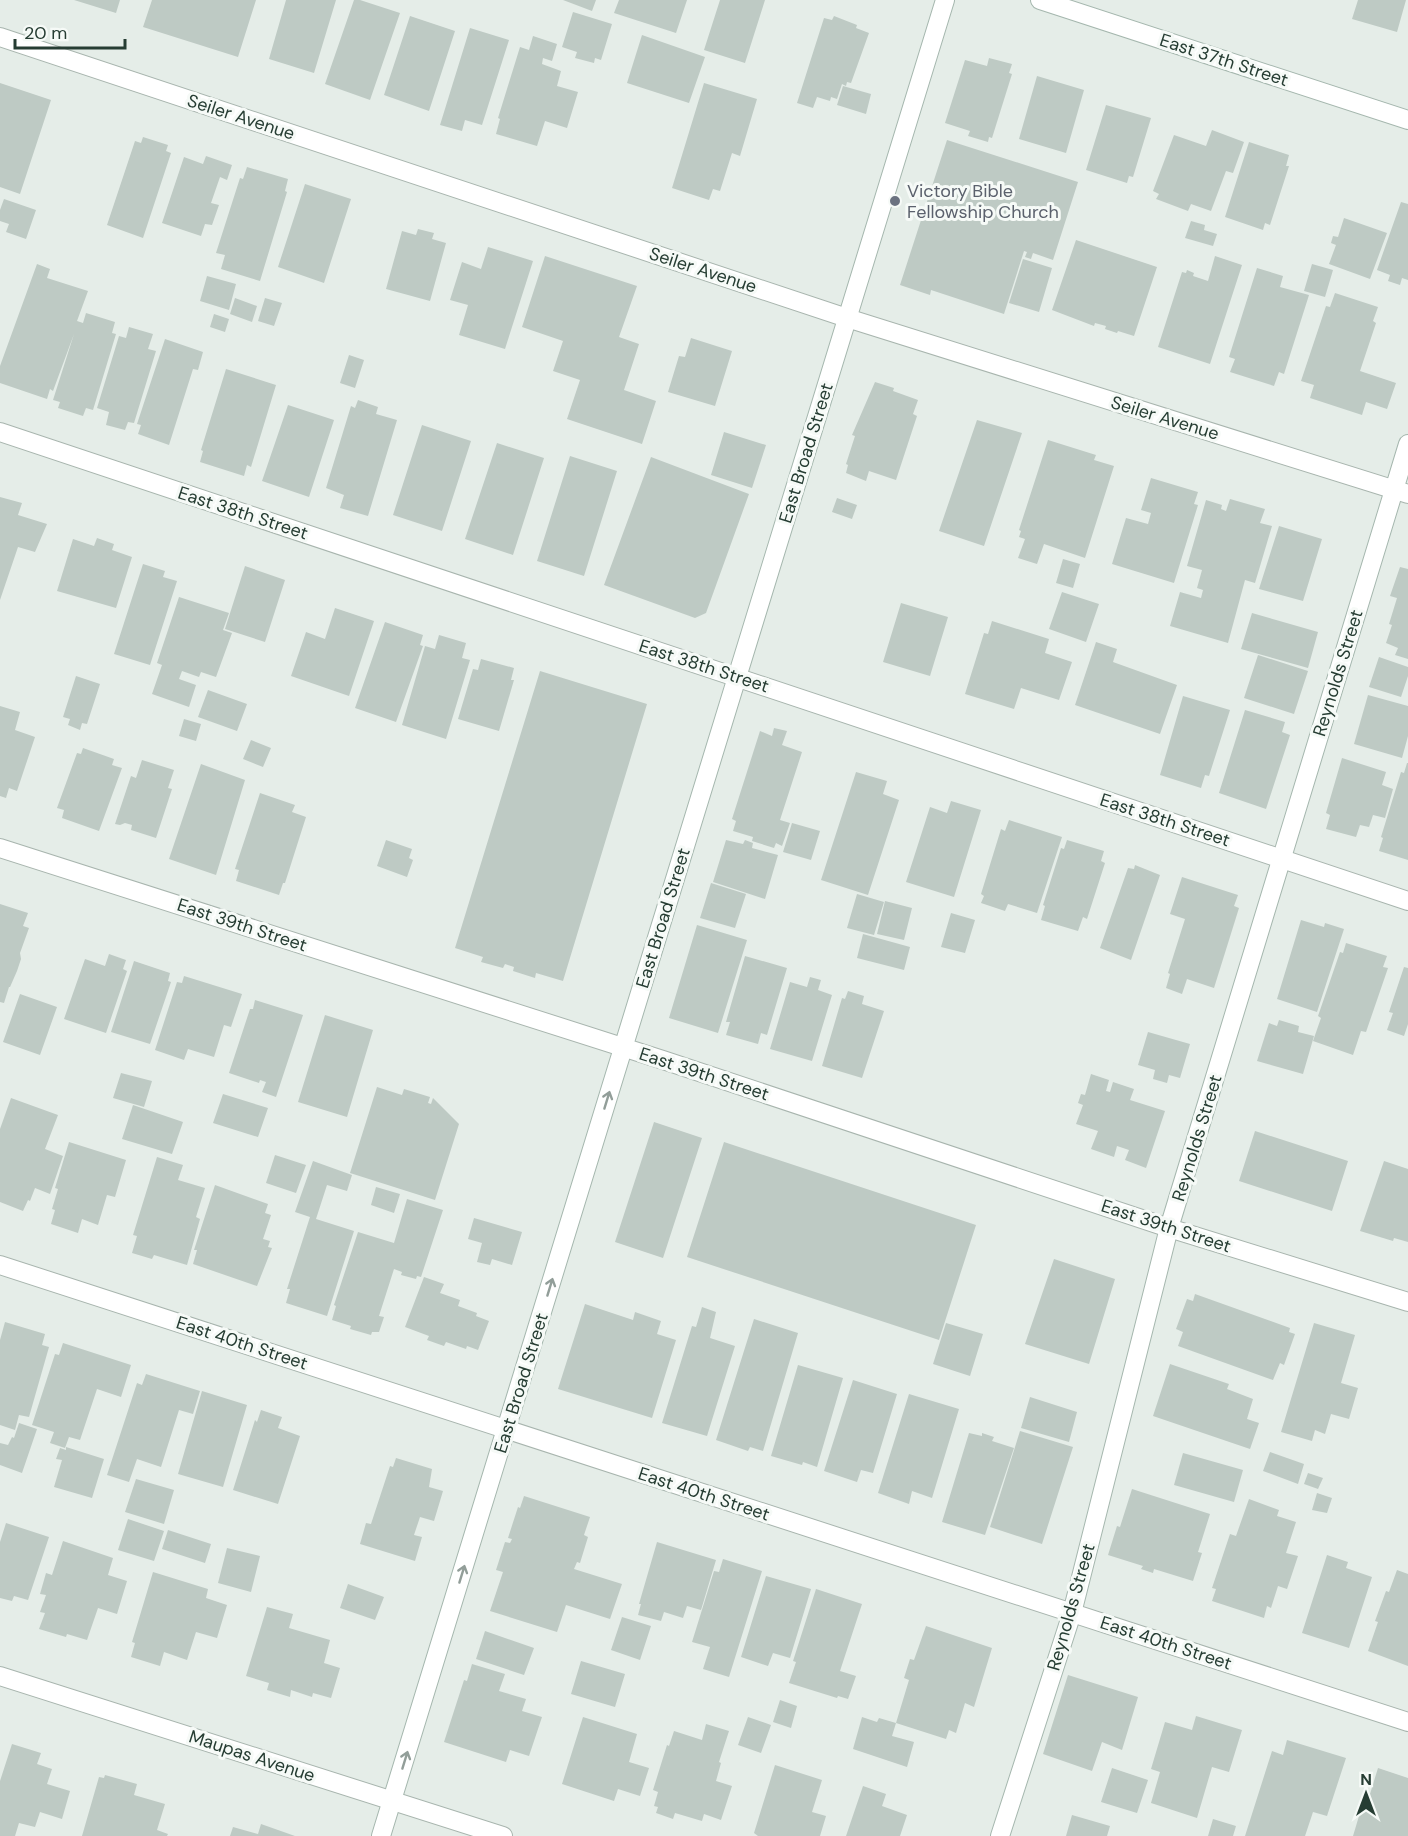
<svg xmlns="http://www.w3.org/2000/svg" width="1408" height="1836" font-family="'DM Sans',sans-serif">
	<rect width="100%" height="100%" fill="#e5ede8"/>
	<path fill="#becac4" d="M74 0H120L116 13Z
		M152 0H256L238 57 143 27Z
		M286 0H336L314 73 269 59Z
		M354 0H360L400 13 370 100 325 84Z
		M563 0H596L592 11Z
		M619 0H687L676 33 614 13Z
		M720 0H765L745 63 704 50Z
		M1358 0H1406L1397 32 1352 19Z
		M573 12 612 24 601 60 595 58 594 63 575 58 577 52 562 47Z
		M410 16 455 31 429 111 384 95Z
		M834 16 857 25 856 28 869 33 851 83 847 82 846 86 842 84 837 99 831 97 830 101 817 97 813 108 797 103 824 18 832 20Z
		M470 28 509 40 482 125 465 120 462 131 440 125Z
		M642 35 705 57 689 103 627 83Z
		M533 36 557 44 552 61 543 58 542 64 561 71 557 86 578 92 567 128 545 121 537 146 496 134 500 119 498 118 520 47 529 50Z
		M989 58 1012 64 1009 73 1012 74 992 138 989 137 988 142 968 136 970 131 945 123 965 60 987 66Z
		M1037 76 1084 90 1066 153 1019 139Z
		M0 83 51 100 20 194 0 187Z
		M704 83 757 99 740 156 732 153 720 191 713 189 709 200 672 188Z
		M843 86 871 94 866 114 837 105Z
		M1106 105 1151 118 1133 177 1129 176 1127 183 1086 170Z
		M1212 130 1244 142 1233 173 1226 171 1211 211 1191 204 1188 211 1156 199 1159 194 1153 191 1174 135 1206 146Z
		M143 137 168 145 166 151 171 153 143 238 107 225 135 141 141 143Z
		M947 140 1078 182 1053 260 1033 253 1031 259 1025 257 1027 252 1024 251 1004 314 931 290 930 295 900 285Z
		M1249 142 1289 155 1286 166H1289L1270 225 1265 223 1263 230 1225 217Z
		M206 156 232 165 227 180 220 177 211 203 219 205 212 225 205 224 201 236 162 223 184 157 203 164Z
		M247 167 288 179 285 191 287 192 260 281 221 269 225 255 216 253 240 178 243 179Z
		M305 184 351 199 324 283 278 267Z
		M4 199 36 210 26 239 6 232 9 224 0 221V210Z
		M1401 202 1408 204V280L1402 278 1400 285 1388 281 1390 275 1377 270Z
		M1344 218 1387 233 1370 279 1329 264 1336 245 1331 243 1333 236 1338 237Z
		M1191 221 1205 225 1204 230 1217 234 1213 246 1185 238Z
		M418 229 434 233 432 239 446 243 430 301 386 289 402 231 416 235Z
		M1076 240 1157 267 1134 336 1118 331 1117 333 1105 329 1106 326 1095 323 1094 326 1052 310Z
		M488 247 533 261 505 349 459 335 468 305 450 300 462 262 481 269Z
		M545 256 637 286 619 337 639 344 624 390 656 401 642 444 567 419 580 380 553 371 563 341 522 327Z
		M1215 256 1242 265 1210 364 1158 347 1182 272 1186 273 1187 270 1194 273 1193 276 1208 281Z
		M1023 259 1052 268 1039 312 1009 303Z
		M37 264 50 269 47 278 88 291 77 321 83 323 86 313 115 322 112 333 116 334 93 410 86 408 83 416 58 408 60 402 53 400 74 334 53 391 50 389 47 399 0 383V366Z
		M1312 264 1333 270 1325 297 1304 291Z
		M1257 268 1283 276 1280 287 1309 295 1284 374 1279 372 1274 386 1230 372 1235 359 1229 357Z
		M207 276 236 284 229 310 200 301Z
		M1335 293 1378 307 1373 321 1376 323 1360 371 1396 383 1387 409 1366 402 1362 415 1310 398 1314 385 1301 381 1326 306 1330 307Z
		M235 298 257 306 252 322 230 314Z
		M265 298 282 303 274 326 258 321Z
		M214 314 229 319 225 332 210 327Z
		M129 327 153 334 148 349 156 351 134 423 128 422 125 430 106 425 109 412 97 408 119 336 126 338Z
		M691 338 732 351 715 406 668 392 679 356 685 357Z
		M165 339 203 352 198 370 193 369 169 445 138 434 141 425 137 424Z
		M349 355 364 360 355 388 340 383Z
		M226 369 276 385 251 467 247 465 244 476 200 462 203 451 201 450Z
		M875 382 894 388 893 391 918 400 913 414 917 416 896 480 869 471 866 481 846 473 848 465 846 464 855 436 852 435Z
		M358 400 378 407 376 414 397 420 368 516 340 508 344 495 326 488 351 406 355 408Z
		M288 405 334 420 309 497 262 481Z
		M977 420 1022 433 984 546 939 531Z
		M422 425 471 441 442 531 393 515Z
		M724 432 766 445 752 488 711 475Z
		M1048 440 1096 455 1094 460 1114 466 1085 558 1044 544 1037 564 1018 558 1025 539 1019 537 1021 531 1019 530Z
		M497 443 544 458 513 555 465 539Z
		M570 456 617 471 584 576 537 561Z
		M651 457 749 494 706 613 695 618 604 585Z
		M1151 478 1198 492 1194 504 1198 505 1174 583 1112 564 1126 518 1148 524 1151 513 1141 510Z
		M0 497 22 503 18 515 47 524 35 552 18 547 0 600Z
		M837 498 857 505 852 519 832 512Z
		M1230 499 1265 509 1260 523 1272 526 1255 583 1245 580 1228 643 1170 626 1180 592 1201 598 1203 590 1197 588 1202 570 1187 566 1206 500 1222 505 1221 509 1226 511Z
		M1279 526 1322 539 1303 601 1259 589Z
		M97 538 114 544 112 550 132 557 116 608 57 591 73 539 94 546Z
		M1063 559 1080 564 1073 588 1056 583Z
		M143 564 165 571 163 577 177 581 150 665 114 654Z
		M245 566 285 580 265 642 225 629Z
		M1400 567 1408 569V659L1395 655 1398 648 1386 643 1392 625 1389 624 1397 598 1390 596Z
		M1062 592 1099 604 1086 642 1049 629Z
		M179 597 229 613 223 630 232 633 216 677 201 672 199 677 182 671 179 679 196 685 189 707 152 694 162 665 157 663Z
		M901 603 948 617 930 676 883 662Z
		M335 608 374 621 349 696 291 676 306 632 325 639Z
		M1252 613 1318 632 1308 668 1241 649Z
		M992 621 1049 639 1045 653 1072 662 1059 700 1021 688 1014 709 965 694 984 633 988 634Z
		M385 622 423 635 420 645 423 646 396 722 355 708Z
		M439 635 466 643 462 658 470 660 446 739 402 725 425 646 435 649Z
		M1096 642 1117 649 1113 662 1177 685 1160 734 1075 705Z
		M1258 655 1308 671 1294 714 1244 698Z
		M1379 657 1408 667V676L1401 697 1369 687Z
		M481 659 514 668 511 680H514L499 731 458 719 473 669 478 670Z
		M540 671 647 704 563 981 536 973 535 978 513 971 514 967 505 964 503 968 481 962 483 957 455 948Z
		M76 676 100 684 87 724 82 723 80 730 68 725 70 719 63 717Z
		M208 690 247 704 237 731 198 717Z
		M1368 695 1408 706V736L1402 758 1354 744Z
		M1183 696 1230 710 1209 776 1205 775 1201 788 1160 775Z
		M0 706 20 712 15 730 35 737 17 791 9 788 6 798 0 796Z
		M1245 710 1285 722 1282 732 1290 735 1266 809 1219 793Z
		M184 719 201 724 196 741 179 736Z
		M774 728 787 731 782 745 802 752 780 820 790 823 782 846 776 843 774 848 752 841 753 837 733 831 736 821 732 819 760 731 772 736Z
		M251 740 271 748 263 767 243 759Z
		M83 748 114 759 112 765 122 768 99 831 62 818 64 810 57 808 77 753 81 754Z
		M1342 758 1386 772 1382 785 1393 789 1385 818 1373 815 1369 827 1360 825 1356 837 1326 829 1330 815 1326 813Z
		M142 760 174 770 168 788 172 789 156 838 131 830 132 825 125 823 120 825 115 824 131 776 136 778Z
		M1407 763H1408V860L1379 851 1383 838 1381 837 1401 772 1404 773Z
		M201 764 245 780 216 875 169 859Z
		M856 772 887 781 883 794 899 800 868 895 821 880Z
		M260 793 295 805 292 812 306 817 285 883H283L279 895 236 881 239 870 235 869Z
		M951 801 981 810 954 897 906 882 930 807 947 813Z
		M1009 820 1062 837 1037 913 1008 904 1005 911 981 903 984 896 981 894 1001 829 1005 831Z
		M792 823 820 831 811 860 783 852Z
		M386 840 412 849 409 858 413 860 407 877 377 866Z
		M726 840 743 844 745 840 753 843 752 848 778 855 765 899 713 882Z
		M1067 840 1104 851 1101 861 1105 863 1087 919 1083 917 1078 931 1041 920 1045 906 1043 905 1061 848 1064 849Z
		M1135 865 1160 875 1131 960 1100 948 1128 868 1134 869Z
		M1182 877 1238 895 1234 906 1239 908 1214 988 1187 979 1182 994 1166 988 1170 974 1168 973 1185 919 1170 914Z
		M711 883 746 894 735 928 700 918Z
		M857 894 884 902 874 935 847 928Z
		M885 901 912 908 904 940 877 934Z
		M0 904 28 913 23 926 29 928 20 953 21 959 17 971 10 987H9L4 1003 0 1002Z
		M951 913 975 920 965 953 941 947Z
		M1301 920 1324 927 1325 923 1344 929 1317 1012 1277 999Z
		M697 925 747 940 718 1033 669 1018Z
		M863 934 910 947 904 970 857 958Z
		M1346 943 1387 956 1383 967 1388 968 1366 1032 1361 1031 1353 1055 1313 1041 1321 1018 1318 1016 1340 952 1343 953Z
		M109 954 126 960 123 969 127 971 106 1033 64 1019 85 959 105 966Z
		M745 956 787 968 767 1035 761 1033 758 1044 726 1035 730 1022H726Z
		M134 961 170 973 168 981 171 982 150 1044 111 1032Z
		M1404 967 1408 968V1024L1404 1036 1387 1030 1393 1013 1389 1012Z
		M184 976 242 994 231 1027 224 1025 214 1057 188 1049 184 1060 155 1050 177 982 182 983Z
		M810 977 821 980 818 990 832 995 812 1061 770 1049 790 982 807 987Z
		M848 991 864 996 862 1004 884 1011 862 1078 822 1066 842 998 845 999Z
		M20 994 57 1007 40 1055 3 1042Z
		M255 1000 303 1015 276 1097 262 1092 266 1082 260 1080 259 1083 229 1073 250 1009H253Z
		M325 1015 373 1030 347 1117 298 1102Z
		M1279 1020 1299 1026 1298 1032 1314 1036 1303 1074 1257 1061 1269 1023 1277 1026Z
		M1148 1032 1190 1044 1180 1078 1169 1075 1167 1083 1153 1079 1155 1070 1138 1065Z
		M121 1073 152 1081 144 1107 113 1098Z
		M1091 1074 1109 1080 1106 1091 1110 1092 1113 1082 1134 1089 1130 1100 1165 1111 1146 1168 1125 1160 1129 1150 1117 1146 1114 1157 1091 1149 1098 1131 1076 1124 1083 1105 1078 1103 1081 1094 1085 1095Z
		M377 1087 402 1095 404 1089 430 1097 428 1103 431 1104 433 1098 459 1124 435 1200 350 1173Z
		M223 1094 268 1108 258 1137 213 1123Z
		M11 1098 58 1115 45 1149 63 1156 50 1194 35 1188 30 1201 28 1200 23 1211 0 1202V1129Z
		M133 1105 183 1122 172 1154 122 1139Z
		M654 1122 702 1138 663 1258 615 1242Z
		M1255 1131 1348 1161 1332 1211 1239 1181Z
		M69 1142 126 1160 115 1197 107 1195 98 1225 82 1219 78 1233 51 1224 55 1210 52 1209 58 1189 55 1188Z
		M724 1142 976 1225 939 1340 687 1257Z
		M275 1155 306 1165 296 1193 266 1183Z
		M157 1157 183 1165 178 1180 205 1188 196 1217 200 1219 187 1265 154 1255 152 1259 132 1253 137 1236 133 1235Z
		M313 1161 352 1175 347 1191 327 1185 316 1219 354 1231 327 1316 286 1303 290 1289H287L310 1217 295 1212Z
		M1384 1161 1408 1169V1242L1394 1238 1393 1241 1360 1231Z
		M215 1185 268 1204 265 1213 271 1215 263 1239 270 1241 268 1247 272 1248 257 1286 193 1264 197 1250H194Z
		M376 1187 400 1194 394 1213 371 1205Z
		M407 1199 443 1210 421 1277 417 1276 416 1279 401 1275 402 1272 394 1269 379 1316 384 1317 379 1332H372L371 1335 350 1329 351 1326 332 1320 336 1306 334 1305 358 1232 394 1243Z
		M474 1218 522 1232 512 1265 492 1259 490 1265 477 1262 482 1243 468 1239Z
		M1054 1259 1115 1279 1089 1364 1025 1344Z
		M424 1277 444 1284 440 1293 460 1300 458 1306 477 1313 476 1316 489 1321 478 1350 467 1346 466 1349 446 1342 444 1346 427 1340 429 1336 405 1327Z
		M1195 1294 1290 1328 1289 1332 1295 1334 1284 1365 1280 1363 1273 1380 1178 1346 1183 1332 1176 1329 1187 1299 1193 1301Z
		M585 1304 633 1320 635 1312 661 1321 657 1334 676 1340 652 1418 558 1389Z
		M702 1307 716 1312 710 1338 735 1346 707 1436 662 1423 692 1326 696 1327Z
		M754 1319 798 1333 763 1451 750 1447 748 1451 716 1440Z
		M5 1322 45 1334 42 1345 49 1347 29 1417 19 1415 15 1430 0 1425V1340Z
		M946 1323 983 1334 970 1376 933 1364Z
		M1314 1323 1355 1335 1341 1383 1358 1388 1349 1419 1331 1414 1325 1434 1315 1430 1312 1441 1281 1432Z
		M63 1343 131 1365 121 1397 97 1389 80 1440 69 1437 65 1448 50 1443 54 1432 32 1425 55 1354 59 1355Z
		M1170 1364 1229 1384 1227 1389 1253 1399 1247 1419 1259 1423 1250 1449 1153 1416Z
		M798 1365 843 1378 817 1467 803 1462 802 1465 771 1456Z
		M146 1374 200 1391 193 1414 179 1410 161 1467 137 1459 129 1482 107 1475 137 1383 142 1385Z
		M853 1380 897 1394 873 1473 861 1470 857 1482 824 1471Z
		M202 1391 247 1405 223 1487 178 1474Z
		M909 1394 959 1409 932 1498 912 1491 909 1504 878 1493Z
		M1030 1397 1077 1412 1069 1442 1021 1428Z
		M261 1410 282 1417 278 1428 300 1436 278 1504 233 1490 255 1420 257 1422Z
		M19 1423 37 1429 22 1473 0 1465V1443L8 1445 12 1437 14 1438Z
		M1020 1431 1073 1447 1042 1544 990 1527Z
		M969 1433 982 1436V1433L994 1437 992 1441 1014 1448 985 1535 942 1522Z
		M66 1447 104 1459 92 1498 54 1487 62 1460 56 1459 60 1448 66 1450Z
		M1270 1452 1304 1464 1298 1484 1263 1471Z
		M1183 1453 1243 1470 1234 1502 1174 1485Z
		M396 1458 432 1469 429 1487 443 1491 434 1521 420 1517 414 1535 422 1537 415 1561 360 1544 366 1523 371 1524 390 1466 393 1467Z
		M1308 1473 1323 1478 1318 1489 1304 1484Z
		M136 1479 174 1490 164 1524 125 1512Z
		M1132 1489 1210 1514 1198 1552 1202 1553 1193 1581 1154 1569 1153 1573 1141 1569 1143 1566 1108 1555 1117 1526 1120 1527Z
		M1317 1493 1332 1498 1327 1513 1312 1510Z
		M524 1496 590 1517 584 1535 588 1537 580 1563 577 1562 574 1569 622 1584 610 1619 566 1605 557 1632 490 1611 503 1572 496 1570 505 1542 510 1543 512 1539 508 1538 518 1507 520 1508Z
		M1249 1499 1279 1510 1277 1516 1296 1522 1286 1553 1298 1556 1287 1589 1278 1586 1271 1608 1267 1606 1264 1618 1212 1601 1216 1589 1212 1588 1230 1534 1236 1536Z
		M128 1519 164 1531 154 1561 118 1550Z
		M6 1523 49 1537 28 1600 14 1596 12 1601 0 1598V1542Z
		M168 1530 211 1544 205 1563 162 1549Z
		M63 1541 113 1558 108 1575 127 1581 117 1614 98 1608 87 1640 67 1634 66 1637 39 1629 45 1613 40 1612 46 1595 40 1594 46 1573 52 1575Z
		M657 1542 716 1560 701 1610 687 1606 683 1618 664 1612 661 1621 638 1615 641 1604H639Z
		M227 1548 260 1556 251 1592 218 1583Z
		M1327 1555 1348 1562 1346 1568 1372 1577 1349 1648 1302 1633Z
		M723 1559 762 1571 729 1677 703 1669 710 1647 692 1642 714 1571 719 1572Z
		M1397 1570 1408 1574V1666L1368 1651 1378 1622 1375 1621 1386 1591 1389 1592Z
		M153 1572 208 1589 206 1598 227 1605 217 1638 196 1632 187 1660 164 1652 160 1666 131 1657 135 1643 132 1642Z
		M766 1576 811 1589 790 1658 773 1653 768 1666 741 1657Z
		M348 1584 384 1597 375 1620 340 1608Z
		M816 1589 862 1604 840 1671 856 1676 848 1699 838 1696 837 1698 789 1683 796 1662 793 1661Z
		M267 1607 293 1614 289 1628 330 1640 324 1663 340 1668 331 1698 313 1693 312 1697 291 1690 290 1697 267 1690 269 1683 246 1676Z
		M622 1617 651 1626 640 1660 611 1650Z
		M926 1626 992 1648 974 1707 965 1703 956 1733 949 1730 946 1739 896 1723 909 1680 904 1678 910 1659 914 1660Z
		M485 1631 534 1648 524 1675 476 1659Z
		M581 1661 625 1674 615 1707 571 1694Z
		M472 1664 505 1674 499 1691 526 1699 522 1711 542 1717 529 1756 510 1750 506 1762 444 1742 464 1680 467 1681Z
		M1068 1675 1138 1697 1122 1750 1102 1742 1092 1771 1043 1754Z
		M780 1700 797 1706 791 1728 773 1722Z
		M1196 1716 1242 1730 1229 1772 1212 1767 1197 1818 1151 1803 1160 1772 1151 1769 1165 1722 1192 1730Z
		M583 1717 637 1734 629 1762 649 1768 640 1796 618 1789 614 1801 562 1784Z
		M748 1717 771 1725 761 1753 738 1745Z
		M862 1717 877 1722 879 1718 896 1723 892 1736 914 1742 907 1767 853 1749Z
		M706 1724 729 1731 719 1762 721 1763 716 1781 732 1786 721 1820 704 1814 702 1821 675 1813 673 1819 656 1813 658 1807 654 1806 658 1792 653 1790 667 1745 669 1746 674 1731 702 1740Z
		M1287 1740 1346 1758 1327 1816 1313 1812 1305 1836H1245L1272 1751 1283 1755Z
		M12 1744 41 1753 37 1764 52 1769 47 1784 70 1791 62 1819 40 1812 35 1827 19 1823 15 1836H0V1781Z
		M775 1765 822 1780 812 1812 826 1816 820 1836H758L754 1833Z
		M1112 1768 1148 1780 1137 1813 1101 1802Z
		M1378 1768 1408 1778V1836H1353L1362 1806 1366 1807Z
		M105 1775 137 1784 134 1795 165 1804 157 1830 168 1834 167 1836H82L99 1777 104 1778Z
		M863 1786 886 1794 882 1806 907 1815 900 1836H846Z
		M1072 1815 1110 1826 1107 1836H1066Z
		M1213 1819 1236 1826 1233 1836H1208Z
		M261 1824 295 1836H230L233 1827 258 1834Z"/>
	<g fill="none" stroke-linecap="round" stroke-linejoin="round">
		<defs>
			<path id="street" d="M0 37 847 318 1408 494
				M0 432 1408 901
				M0 848 663 1060 1169 1228 1408 1302
				M0 1265 1408 1722
				M0 1676 503 1836"/>
			<path id="secondary" d="M1040 0 1408 120
				M381 1836 945 0
				M1000 1836 1072 1613 1169 1228 1408 444"/>
		</defs>
		<use href="#street" stroke="#a8b5ae" stroke-width="20"/>
		<use href="#secondary" stroke="#a5b7ae" stroke-width="20"/>
		<use href="#street" stroke="#fff" stroke-width="18"/>
		<use href="#secondary" stroke="#fff" stroke-width="18"/>
	</g>
	<defs><path id="oneway-shaft" d="M-6 0H5M1.5-3L5.5 0L1.5 3" fill="none" stroke-width="1.6" stroke-linecap="round" stroke-linejoin="round" transform="scale(1.5)"/></defs>
	<g stroke="#929e99">
		<use href="#oneway-shaft" transform="translate(607 1100) rotate(-73)"/>
		<use href="#oneway-shaft" transform="translate(550 1287) rotate(-73)"/>
		<use href="#oneway-shaft" transform="translate(462 1574) rotate(-73)"/>
		<use href="#oneway-shaft" transform="translate(405 1760) rotate(-73)"/>
	</g>
	<circle fill="#6b7280" stroke="#f6faf7" stroke-width="2" cx="895" cy="201" r="6"/>
	<g text-anchor="middle" dominant-baseline="central" stroke-width="6" stroke-linejoin="round" paint-order="stroke">
		<g font-size="18" fill="#263d33" stroke="#f6faf7">
			<text transform="translate(1224 60) rotate(18)">East 37th Street</text>
			<text transform="translate(241 117) rotate(18)">Seiler Avenue</text>
			<text transform="translate(703 270) rotate(18)">Seiler Avenue</text>
			<text transform="translate(1165 418) rotate(17)">Seiler Avenue</text>
			<text transform="translate(806 453) rotate(-73)">East Broad Street</text>
			<text transform="translate(243 513) rotate(18)">East 38th Street</text>
			<text transform="translate(704 666) rotate(18)">East 38th Street</text>
			<text transform="translate(1338 673) rotate(-73)">Reynolds Street</text>
			<text transform="translate(1165 820) rotate(18)">East 38th Street</text>
			<text transform="translate(663 918) rotate(-73)">East Broad Street</text>
			<text transform="translate(242 925) rotate(18)">East 39th Street</text>
			<text transform="translate(704 1074) rotate(18)">East 39th Street</text>
			<text transform="translate(1197 1138) rotate(-73)">Reynolds Street</text>
			<text transform="translate(1166 1226) rotate(18)">East 39th Street</text>
			<text transform="translate(242 1343) rotate(18)">East 40th Street</text>
			<text transform="translate(521 1383) rotate(-73)">East Broad Street</text>
			<text transform="translate(704 1494) rotate(18)">East 40th Street</text>
			<text transform="translate(1071 1607) rotate(-74)">Reynolds Street</text>
			<text transform="translate(1166 1643) rotate(18)">East 40th Street</text>
			<text transform="translate(252 1756) rotate(18)">Maupas Avenue</text>
		</g>
		<g font-size="18" fill="#5b616d" stroke="#f6faf7" text-anchor="start">
			<text x="907" y="191">Victory Bible<tspan x="907" dy="21">Fellowship Church</tspan></text>
		</g>
	</g>
	<g transform="translate(1366 1794)" stroke="#f6faf7" stroke-width="4.5" paint-order="stroke">
	<path d="M0-4.5L10 22L0 15L-10 22Z" fill="#263d33"/>
	<text y="-9" font-size="16" font-weight="bold" text-anchor="middle" fill="#263d33">N</text>
	</g>
	<path d="M15 39v9h110v-9" fill="none" stroke="#263d33" stroke-width="3"/>
	<text x="24" y="39" font-size="18" fill="#263d33" stroke="#f6faf7" stroke-width="4.5" paint-order="stroke">20 m</text>
</svg>
